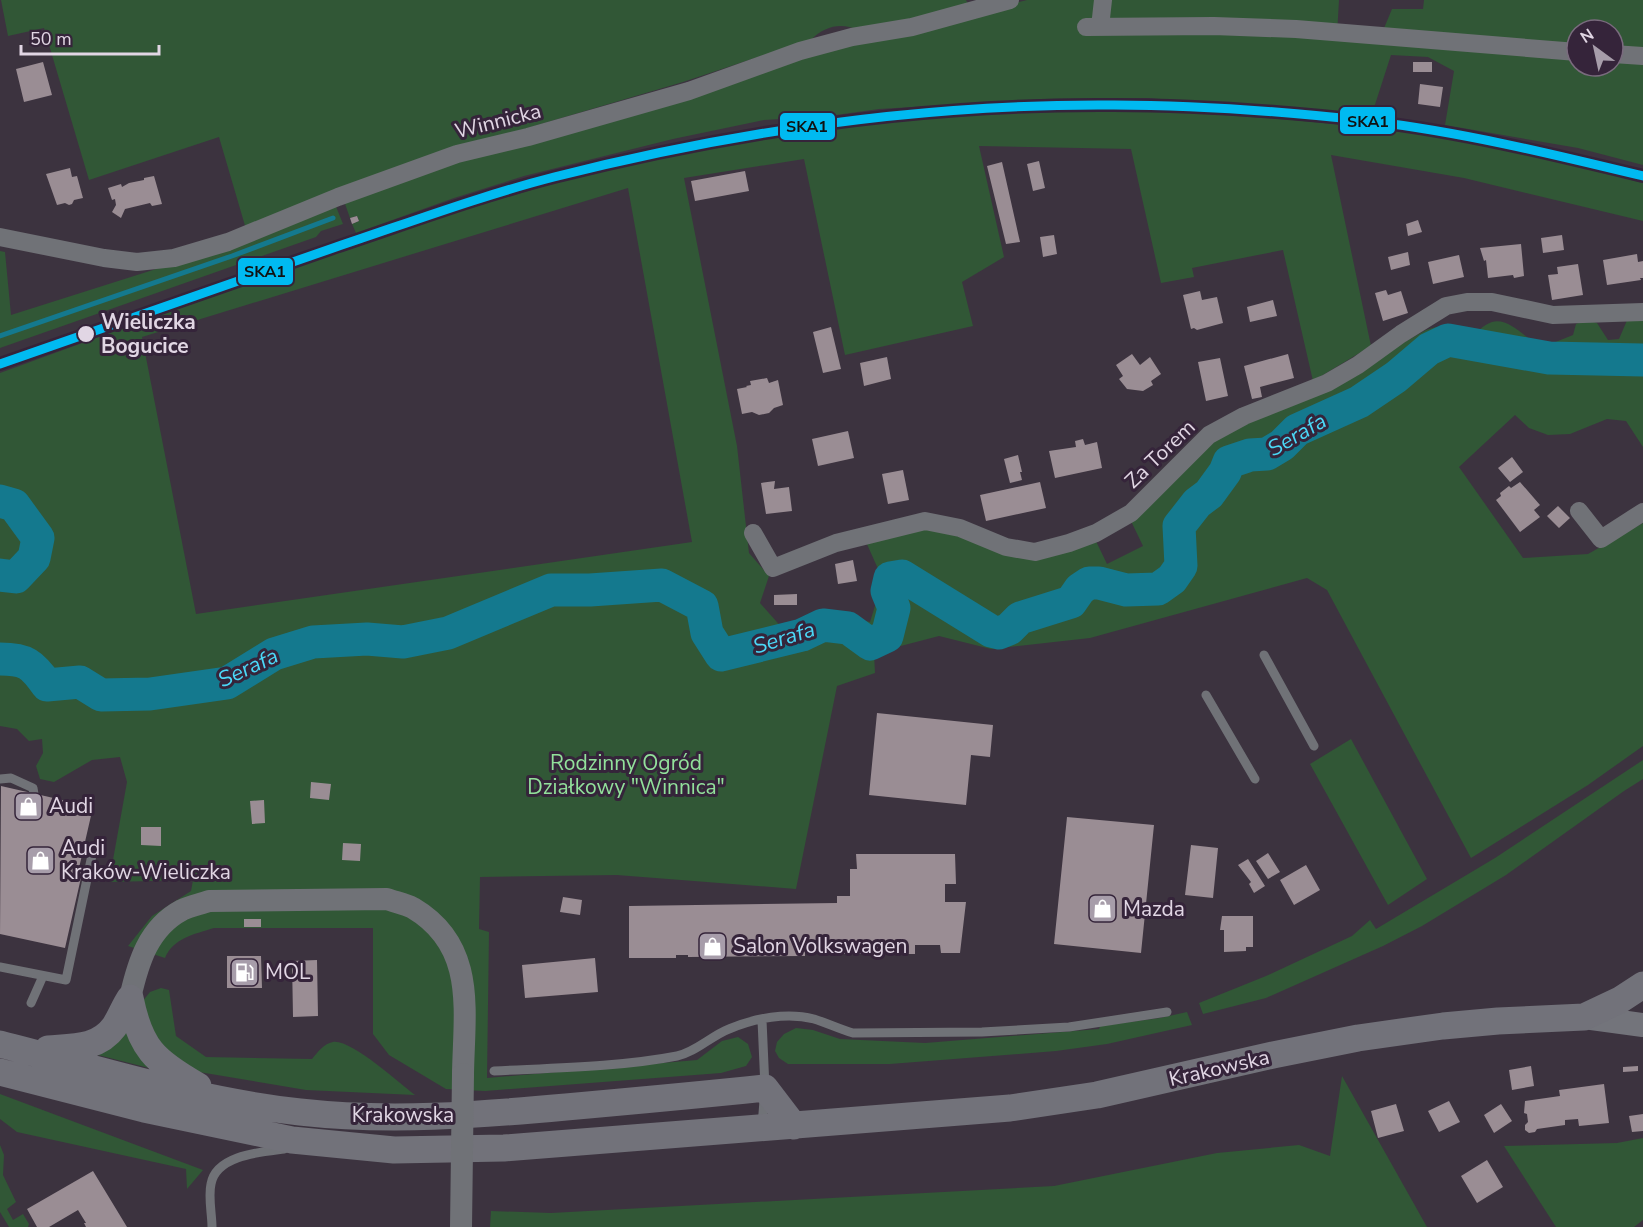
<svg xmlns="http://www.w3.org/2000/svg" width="1643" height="1227" font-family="'Nunito Sans',sans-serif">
	<rect width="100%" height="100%" fill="#3c333f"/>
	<path fill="#315736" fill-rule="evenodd" d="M1 0H966L969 6 858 30C842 22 824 26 812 39L683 82 473 144 246 229 219 137 89 180 44 28 8 36Z
		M1027 0H1339L1337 35 1382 33 1392 9H1423L1424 0H1643V165L1578 148 1445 125 1454 71 1428 57 1391 55 1371 117 1148 98 1046 99 930 106 879 109 829 116 764 120 673 139 524 176 454 198 356 233 352 224 359 221 357 216 350 218 344 201 425 171 801 57ZM1577 30H1613V66H1577Z
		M1120 108C1238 116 1357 122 1474 143 1531 153 1587 168 1643 183V221L1464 178 1331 155 1371 346 1313 381 1283 250 1192 268 1194 277 1161 283 1131 149 979 146 1004 257 962 282 973 326 845 355 804 159 684 178 737 446 749 553 769 576 760 603 784 630 831 613 870 622 883 580 866 542 923 527 957 534 1013 555 1094 537 1107 564 1143 546 1130 519 1213 439 1380 356 1426 330 1436 327 1467 338C1477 334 1482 325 1492 322 1510 317 1527 341 1543 347L1573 335 1576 324 1586 320 1597 323 1608 340 1619 339 1628 318 1643 317V447L1626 421 1607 419 1570 434 1548 435 1529 428 1515 415 1459 467 1523 558 1588 554 1643 523V746L1588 785 1471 858 1327 590 1307 578 1090 638 991 649 939 636 874 653 875 673 837 686 796 889 617 875 480 877 479 929 489 932 487 1078 697 1060 722 1041 738 1037 748 1044 752 1057 746 1066 721 1073 485 1091 446 1089 389 1055 373 1034V928H214C195 934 173 938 165 958L128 946 152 916 191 891 193 880 109 882 127 782 120 757 92 760 54 782 40 779 36 766 43 753 42 739 29 741 17 729 0 726V373L137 323 452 213 565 180 694 151 834 126 950 113ZM628 188 692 542 196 614 142 337Z
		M335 204 343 224 321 231 316 237 0 348V251L5 252 11 315 216 250Z
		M1351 739 1427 879 1388 905 1310 764Z
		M1643 760V779L1624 791 1506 875 1422 926 1383 946 1266 998 1203 1014 1199 1003 1266 976 1352 936 1370 920 1376 929 1495 858Z
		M161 988 169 990 176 1036 206 1057 312 1059C318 1052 323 1044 333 1042 351 1039 399 1083 415 1095L306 1090 199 1072 161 1054 141 1003 150 992Z
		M1187 1012 1192 1025 1107 1044 1056 1051 890 1064H788L779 1058 775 1051 777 1042 784 1034 796 1028 813 1030 840 1039 925 1043 1099 1029 1100 1026 1160 1018Z
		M126 1026 149 1068 98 1055V1053Z
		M1342 1076 1427 1227H490L491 1211 551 1213 1054 1186 1217 1153 1299 1145 1330 1156Z
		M0 1094 203 1170 187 1189 186 1169 17 1132 0 1119Z
		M1643 1138V1220L1634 1227H1556L1504 1146 1617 1143Z
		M0 1145 4 1155 3 1175 16 1202 7 1209 13 1220 23 1214 29 1224 28 1227H9L0 1212Z"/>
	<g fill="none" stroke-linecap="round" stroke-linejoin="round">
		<path stroke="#14798e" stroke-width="5" d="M0 336 232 256 333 218"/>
		<path stroke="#14798e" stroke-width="33" d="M0 501 14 505 38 538 34 558 16 577 0 575
			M0 659C26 659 32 664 47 685L80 682 101 695 150 694 227 683 274 654 313 642 367 639 403 642 448 633 551 590H590L662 585 702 606 707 633 721 655 802 635 823 625 848 628 870 644 887 636 894 608 887 591 890 578 902 576 991 631 999 633 1009 629 1020 618 1071 602 1080 589 1089 583H1099L1126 590 1158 589 1172 579 1181 566 1179 526 1197 503 1209 494 1225 472 1229 462 1250 455 1267 454 1282 445 1297 430 1359 402 1396 377 1429 349 1448 340 1549 358 1643 360"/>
	</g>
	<path fill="#9a8d94" d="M43 62 52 95 24 102 16 69Z
		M1413 62H1432V72H1413Z
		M1420 84 1443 87 1440 107 1418 104Z
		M1039 161 1045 188 1033 191 1027 164Z
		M1002 162 1020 242 1006 244 987 166Z
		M70 168 72 177 77 176 83 198 74 200 72 204 69 205 65 203 57 205 46 174Z
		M745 171 749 191 695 201 691 181Z
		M154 176 162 204 152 206 150 203 125 209 121 218 112 212 116 205 115 199 112 200 108 188 121 184 122 187 129 183 144 180V178Z
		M357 216 359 221 352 224 350 218Z
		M1418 220 1422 232 1408 236 1406 224Z
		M1054 235 1057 254 1043 257 1040 237Z
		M1562 235 1564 250 1543 253 1541 238Z
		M1521 244 1524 276 1514 278 1513 275 1488 278 1486 260 1484 261 1480 248Z
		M1408 252 1410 265 1391 270 1388 257Z
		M1637 254 1638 262 1643 261V278H1640L1641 280 1607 285 1603 260Z
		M1459 255 1464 277 1433 284 1428 262Z
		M1578 264 1583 295 1552 300 1548 275 1558 274 1557 267Z
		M1386 290 1388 295 1401 291 1408 313 1383 321 1375 293Z
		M1200 291 1202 300 1217 297 1223 323 1197 330 1194 328 1191 329 1183 295Z
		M1273 300 1277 316 1250 322 1247 307Z
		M831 327 841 369 823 373 813 332Z
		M1132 354 1140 365 1150 357 1161 374 1151 381 1153 385 1143 391 1127 389 1119 379 1123 376 1116 365Z
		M1288 354 1294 378 1260 387 1262 397 1252 399 1244 366Z
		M887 357 891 379 864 386 860 363Z
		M1220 358 1228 396 1206 401 1198 362Z
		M767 378 769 383 778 380 783 405 774 408 769 413 759 415 752 412 742 414 737 389 747 387 746 386 751 385 750 381Z
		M848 431 854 458 818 466 812 439Z
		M1083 439 1085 445 1097 442 1102 468 1055 478 1049 451 1076 447 1075 441Z
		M1018 455 1022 472H1020L1022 480 1010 483 1004 459Z
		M1512 457 1523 472 1510 482 1498 468Z
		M903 470 909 500 888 504 882 474Z
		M775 481 774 489 789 487 792 511 766 514 761 483Z
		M1040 482 1046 508 986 521 980 495Z
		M1520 482 1540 505 1534 510 1540 517 1520 532 1496 500 1501 496 1500 493 1509 486 1511 488Z
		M1558 506 1570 518 1559 528 1547 516Z
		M853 560 857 581 838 584 835 564Z
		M797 594V605H774V595Z
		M877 713 993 725 990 757 971 755 966 805 869 795Z
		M311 782 331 784 329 800 310 798Z
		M1 786 93 807 79 868 83 869 65 948 0 934Z
		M264 800 265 823 252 824 250 801Z
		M1067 817 1154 825 1141 953 1054 944Z
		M141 827H161V846L141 845Z
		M343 843 361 844 360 861 342 860Z
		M1191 845 1218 848 1213 898 1185 895Z
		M1268 853 1280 872 1268 879 1256 861Z
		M856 854H955L956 884H945V902H966L960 953H941L940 945H915V954H837V944H805V956L688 957V955H676V958H629V906L837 903V896H850V869H857Z
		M1248 859 1265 886 1254 893 1249 884 1251 882 1238 865Z
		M1306 865 1320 890 1294 905 1280 880Z
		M563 897 582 900 580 915 560 912Z
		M1222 916H1253V947H1246V951L1224 952V930H1220Z
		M244 919H261V927H244Z
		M227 956H261L262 988H227Z
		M595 958 598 992 525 998 522 965Z
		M317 960 318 1016 293 1017 292 961Z
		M1531 1066 1534 1086 1512 1090 1509 1070Z
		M1638 1066V1071L1623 1072V1067Z
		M1604 1084 1609 1123 1579 1126 1578 1119 1565 1120V1125L1537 1129 1535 1132 1529 1133 1525 1130V1125L1528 1122 1527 1114 1524 1113 1525 1101 1560 1096 1559 1090Z
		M1449 1101 1460 1122 1439 1132 1428 1111Z
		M1396 1104 1404 1131 1378 1138 1371 1111Z
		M1501 1104 1512 1121 1494 1133 1484 1115Z
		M1643 1114V1131L1632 1132 1629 1116Z
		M1487 1160 1503 1187 1477 1203 1461 1176Z
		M93 1171 127 1227H86L84 1223H86L78 1210 49 1227H37L27 1209Z"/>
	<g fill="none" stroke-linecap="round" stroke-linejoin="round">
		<path stroke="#707277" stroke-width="9" d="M1264 655 1314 746
			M1206 695 1255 779
			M0 779 11 778 33 788 34 794
			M0 967 66 980 92 855 83 852
			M31 1003 43 976
			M762 1020 765 1088 762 1126
			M494 1071C553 1068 620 1067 677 1056 696 1052 711 1036 729 1029 755 1018 787 1012 814 1019 827 1023 839 1029 853 1033L982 1032 1069 1027 1167 1012
			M212 1227C212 1214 208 1197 211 1184 216 1155 261 1152 284 1149"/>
		<path stroke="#707277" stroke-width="18" d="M1086 27 1214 26 1296 29 1577 52
			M1100 27 1103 0
			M1613 54 1643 56
			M0 237 104 258 137 262 174 258 228 242 338 197 457 154 528 137 689 91 800 51 852 37 912 27 1010 0
			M1579 511 1601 539 1643 512
			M753 533 773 568 836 543 925 521 960 528 1006 547 1035 552 1069 543 1096 533 1131 513 1209 435 1244 416 1327 383 1358 365 1401 334 1446 306 1467 302H1492L1553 315 1643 312"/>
		<path stroke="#707277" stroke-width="22" d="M130 998C138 963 148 928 182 910 190 906 201 904 209 901L387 899C395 902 405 904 413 908 477 946 464 1011 463 1074"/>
		<path stroke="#73747b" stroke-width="24" d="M1584 1017 1643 1025"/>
		<path stroke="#72727a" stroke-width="27" d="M130 998C140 1048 154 1061 198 1086
			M0 1044C99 1069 198 1101 300 1112 389 1122 478 1115 566 1107 633 1101 699 1095 765 1088L794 1126
			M48 1049C72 1047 98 1049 114 1027 120 1018 124 1007 130 998
			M0 1072 144 1109 292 1140 394 1150 504 1148 1010 1108 1097 1095 1273 1055 1358 1038 1443 1026 1498 1021 1584 1017 1620 1000 1643 985"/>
		<path stroke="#707277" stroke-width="22" d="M461 1227 463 1074"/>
		<defs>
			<path id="rail-1" d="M0 364C112 325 224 286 336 247 408 223 480 196 554 177 732 132 915 105 1098 105 1189 104 1279 111 1369 121 1462 132 1552 154 1643 176"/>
		</defs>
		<use href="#rail-1" stroke="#35243a" stroke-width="14"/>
		<use href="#rail-1" stroke="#00baf1" stroke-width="9"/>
	</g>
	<defs>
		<symbol id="shop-square" viewBox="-11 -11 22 22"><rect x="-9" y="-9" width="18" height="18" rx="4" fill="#a79daa" stroke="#35243a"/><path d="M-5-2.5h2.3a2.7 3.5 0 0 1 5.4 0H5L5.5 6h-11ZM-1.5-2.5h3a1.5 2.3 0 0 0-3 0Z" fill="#fff"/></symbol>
		<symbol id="fuel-square" viewBox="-11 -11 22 22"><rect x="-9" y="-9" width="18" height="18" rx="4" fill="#a79daa" stroke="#35243a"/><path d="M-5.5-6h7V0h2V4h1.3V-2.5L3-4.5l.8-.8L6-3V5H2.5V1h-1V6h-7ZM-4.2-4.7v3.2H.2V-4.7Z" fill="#fff"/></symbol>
	</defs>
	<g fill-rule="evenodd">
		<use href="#shop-square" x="12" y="790" width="33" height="33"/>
		<use href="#shop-square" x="24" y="844" width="33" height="33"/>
		<use href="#shop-square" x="1086" y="892" width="33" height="33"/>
		<use href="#shop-square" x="696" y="930" width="33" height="33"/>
		<use href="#fuel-square" x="228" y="956" width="33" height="33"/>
	</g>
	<circle fill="#e1d6e4" stroke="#35243a" stroke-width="2" cx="86" cy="334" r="9"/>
	<g text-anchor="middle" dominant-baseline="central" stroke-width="6" stroke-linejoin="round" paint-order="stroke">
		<g font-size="21" fill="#e1d6e4" stroke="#35243a">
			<text transform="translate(498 121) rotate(-14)">Winnicka</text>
			<text transform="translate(1160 454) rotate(-44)">Za Torem</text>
			<text transform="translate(1219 1068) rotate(-13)">Krakowska</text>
			<text x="403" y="1115">Krakowska</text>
		</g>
		<g font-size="21" font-weight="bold" fill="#e1d6e4" stroke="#35243a" text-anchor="start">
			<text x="101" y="322">Wieliczka<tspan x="101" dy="24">Bogucice</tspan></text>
		</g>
		<g font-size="21" fill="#92e19b" stroke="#35243a">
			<text x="626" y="763">Rodzinny Ogród<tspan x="626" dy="24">Działkowy "Winnica"</tspan></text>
		</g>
		<g font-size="21" fill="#e1d6e4" stroke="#35243a" text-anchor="start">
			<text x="49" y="806">Audi</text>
			<text x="61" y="848">Audi<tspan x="61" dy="24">Kraków-Wieliczka</tspan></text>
			<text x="1123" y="909">Mazda</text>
			<text x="733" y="946">Salon Volkswagen</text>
			<text x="265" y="972">MOL</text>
		</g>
		<g font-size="22" font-style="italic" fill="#4bd8f7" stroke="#35243a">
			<text transform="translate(1297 435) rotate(-30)">Serafa</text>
			<text transform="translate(784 638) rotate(-17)">Serafa</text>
			<text transform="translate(248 668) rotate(-25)">Serafa</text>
		</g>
	</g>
	<g stroke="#35243a" stroke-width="2">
		<rect x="1339" y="106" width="57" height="29" rx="6" fill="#00baf1"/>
		<rect x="779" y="112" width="57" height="29" rx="6" fill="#00baf1"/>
		<rect x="237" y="257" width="57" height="29" rx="6" fill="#00baf1"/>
	</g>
	<g font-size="16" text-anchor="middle" font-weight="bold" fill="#111">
		<text x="1368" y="127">SKA1</text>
		<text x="807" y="132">SKA1</text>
		<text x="265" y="277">SKA1</text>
	</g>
	<g transform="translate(1595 48) rotate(327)"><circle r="28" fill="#35243a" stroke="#7a6b7e" stroke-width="1.5"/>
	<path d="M0-4.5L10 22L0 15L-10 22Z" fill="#a79daa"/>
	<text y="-9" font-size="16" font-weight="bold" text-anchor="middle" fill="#e1d6e4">N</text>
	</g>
	<path d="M21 45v9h138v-9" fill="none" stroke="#e1d6e4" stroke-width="3"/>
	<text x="30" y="45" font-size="18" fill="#e1d6e4" stroke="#35243a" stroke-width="4.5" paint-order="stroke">50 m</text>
</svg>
